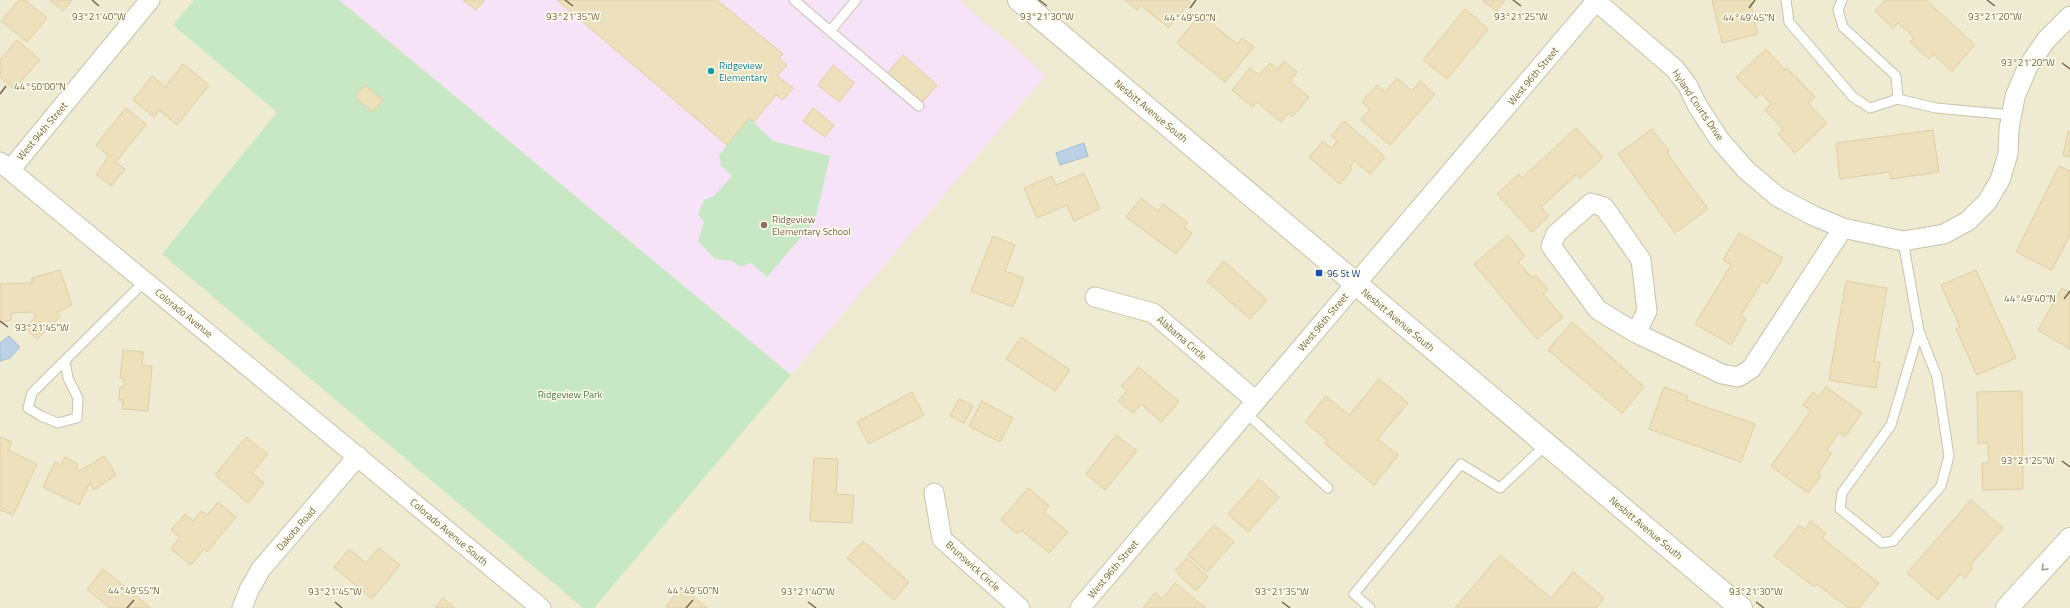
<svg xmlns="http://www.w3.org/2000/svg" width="2070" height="608" font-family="'Titillium Web',sans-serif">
	<rect width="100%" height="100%" fill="#fbfae6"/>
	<path fill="#efebd2" d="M0 0H2070V608H0Z"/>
	<path fill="#f6e3f7" d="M339 0H959L1046 75 791 375Z"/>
	<path fill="#c8e8c5" d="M194 0H339L791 375 594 608H583L162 254 277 112 173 25Z
		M749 118 773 141 830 156 815 221 767 277 751 263 741 267 732 261 715 259 698 241 704 222 698 215 704 200 714 196 732 176 721 166 719 155Z"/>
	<path fill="#bcd1e3" stroke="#a2bcd4" d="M1084 143 1088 156 1060 165 1056 153Z
		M9 336 20 347 10 358 0 361V343Z"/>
	<path fill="#ede0bd" stroke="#e0cea1" d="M19 0H25L47 18 27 42 1 21Z
		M50 0H72L63 11Z
		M463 0H485L476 10Z
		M557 0H717L783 54 779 58 787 65 777 76 793 88 783 100 776 95 754 122 749 118 727 145Z
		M1125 0H1188L1190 2 1169 28 1140 5 1137 10Z
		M1482 0H1505L1496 11Z
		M1712 0H1750L1758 34 1722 43Z
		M1885 0H1926L1975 45 1952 71 1933 54 1929 59 1910 42 1914 37 1898 23 1893 28 1875 11Z
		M1465 9 1488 29 1447 79 1423 60Z
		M1200 14 1237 44 1242 38 1254 47 1225 82 1177 43Z
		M17 40 40 60 14 89 0 77V60Z
		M1766 49 1785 70 1787 68 1815 97 1808 103 1827 123 1795 153 1778 134 1783 129 1765 110 1771 104 1761 93 1756 98 1736 77Z
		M903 55 937 85 916 110 881 81Z
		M1284 61 1297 72 1290 81 1309 97 1292 117 1288 113 1281 122 1257 102 1253 107 1232 90 1250 68 1259 75 1270 63 1277 69Z
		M183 64 209 85 177 125 159 110 154 117 133 100 152 76 165 87Z
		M833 65 854 83 839 102 818 85Z
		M1397 78 1412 91 1420 81 1435 94 1390 145 1361 120 1370 109 1362 102 1377 85 1385 92Z
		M365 85 383 100 373 112 355 97Z
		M126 108 146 124 116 162 125 169 111 186 96 174 109 156 96 145Z
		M813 108 834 125 825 137 803 121Z
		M1344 121 1385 157 1370 174 1355 161 1350 167 1352 169 1340 184 1309 157 1323 141 1332 148 1337 141 1331 136Z
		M1576 128 1603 157 1580 179 1576 175 1541 207 1549 216 1532 232 1497 194 1519 174 1522 178Z
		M1652 129 1669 151 1667 153 1708 209 1675 233 1618 154Z
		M1933 130 1939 172 1891 179 1890 172 1840 179 1836 143Z
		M2068 131 2070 132V157L2063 156Z
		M2059 166 2070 171V235L2052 270 2016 252Z
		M1084 173 1100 209 1074 221 1067 205 1037 218 1024 188 1052 176 1056 185Z
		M1141 198 1158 211 1163 204 1188 223 1184 227 1192 233 1176 254 1126 217Z
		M1739 233 1783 258 1767 284 1762 281 1741 316 1746 319 1731 345 1695 324 1731 265 1723 260Z
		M1508 235 1525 256 1518 262 1532 278 1536 275 1548 290 1543 294 1563 317 1537 339 1474 264Z
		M993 236 1015 245 1005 271 1024 278 1013 307 971 291Z
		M1224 261 1267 300 1250 319 1207 281Z
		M60 270 72 305 57 312 61 316 37 339 25 328 36 316 33 312 11 313V320L0 323V284L32 283V278Z
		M1976 270 2016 358 1977 375 1956 329 1960 327 1941 285Z
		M1846 281 1887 288 1874 362H1880L1876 388 1829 380Z
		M2062 288 2070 293V349L2038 330Z
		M1572 322 1644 387 1622 413 1548 350Z
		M1021 337 1070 370 1055 391 1006 359Z
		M123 350 143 352 142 366H152L148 411 122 409 123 400H119L120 387H124V379L120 378Z
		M1139 367 1179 402 1161 422 1141 404 1133 413 1118 401 1127 391 1121 386Z
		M1379 379 1408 403 1378 439 1398 455 1374 485 1324 443 1327 440 1305 422 1326 396 1349 415Z
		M1664 387 1688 396 1686 400 1755 424 1741 462 1649 429Z
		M1826 387 1862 413 1845 437 1839 432 1827 450 1832 453 1818 473 1821 476 1808 493 1771 466 1811 411 1803 405 1813 392 1819 397Z
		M2022 391 2023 489 1983 490 1982 463H1989L1988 443H1978L1977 392Z
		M912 392 924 415 869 444 857 422Z
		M959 399 973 406 964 423 950 416Z
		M982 401 1013 418 1000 442 969 426Z
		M1116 435 1137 451 1105 490 1086 474Z
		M0 437 12 442 8 450 37 464 13 515 0 510Z
		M246 437 268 454 252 473 264 483 248 503 215 475Z
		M104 456 116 475 94 490 90 483 79 505 43 487 55 462 61 465 65 457 78 464 76 469 80 471Z
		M814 458 838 459 836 494 854 495 852 523 810 521Z
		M1259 479 1279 497 1248 532 1228 514Z
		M1028 488 1049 506 1044 512 1068 532 1049 553 1021 530 1017 534 1001 520Z
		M1971 500 2003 528 1970 565 1973 568 1965 578 1960 574 1938 600 1907 573Z
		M218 502 236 517 207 552 204 549 191 565 171 549 180 537 171 530 185 514 193 521 201 511 207 515Z
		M1811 521 1826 533 1822 538 1879 583 1859 608H1848L1817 584 1814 587 1774 556 1799 525 1805 529Z
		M1214 525 1234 542 1207 572 1188 555Z
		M863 541 909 582 894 600 847 558Z
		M379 548 400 565 372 599 334 567 349 549 366 563Z
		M1500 555 1551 598 1573 572 1604 598 1596 608H1455Z
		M1187 558 1208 577 1196 591 1175 571Z
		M103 569 151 608H110L87 589Z
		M1175 583 1206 608H1143L1155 593 1162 599Z
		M682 587 707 608H668L666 606Z
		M443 598 455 608H435Z"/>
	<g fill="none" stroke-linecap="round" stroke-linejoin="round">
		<defs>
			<path id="service" d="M794 0 830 31 856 0
				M1786 0 1789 22 1853 97 1870 108 1898 99 1936 108 2012 115
				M1842 0 1838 10 1843 27 1896 76 1898 99
				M830 31 919 106
				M1903 241 1919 331 1891 425 1842 493 1840 509 1882 543 1893 541 1941 486 1949 456 1937 377 1919 331
				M65 361 68 378 78 398 77 418 58 423 41 416 28 408 32 393 145 281
				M1246 413 1328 488
				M1370 608 1354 594 1461 464 1500 488 1547 444"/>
			<path id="minor" d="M1596 1 1675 69 1688 86 1697 105 1719 139 1746 170 1778 197 1814 216 1843 228 1903 241 1944 234 1968 221 1987 202 2000 180 2008 154 2009 129 2015 97 2027 68 2046 40 2070 16
				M0 162 541 608
				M10 170 150 0
				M1095 297 1153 313 1256 401
				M1636 333 1647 311 1641 260 1604 207 1591 203 1556 234 1551 246 1598 310 1636 333 1722 374 1738 377 1751 369 1843 228
				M934 493 942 539 1020 608
				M242 608 249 590 261 569 358 456
				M1080 608 1597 0"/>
			<path id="tertiary" d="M1019 0 1741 608
				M2007 608 2070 539"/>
		</defs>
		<use href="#service" stroke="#c9c2aa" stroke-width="11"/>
		<use href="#minor" stroke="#c9c2aa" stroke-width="21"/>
		<use href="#tertiary" stroke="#c9c2aa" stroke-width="24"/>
		<use href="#service" stroke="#fff" stroke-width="9"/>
		<use href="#minor" stroke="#fff" stroke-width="19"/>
		<use href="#tertiary" stroke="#fff" stroke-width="22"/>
	</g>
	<defs><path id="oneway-chevron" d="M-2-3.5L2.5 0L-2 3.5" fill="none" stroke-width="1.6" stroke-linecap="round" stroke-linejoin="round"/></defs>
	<use stroke="#a49c8b" href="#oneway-chevron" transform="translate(2044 568) rotate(133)"/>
	<path fill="none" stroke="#73664c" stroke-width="1.5" d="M92 0 99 6M565 0 573 6M1039 0 1047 6M1513 0 1521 6M1987 0 1995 6M1190 8 1196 0M1749 8 1755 0M2062 63 2070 69M0 94 6 86M2064 299 2070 291M0 321 8 327M2062 461 2070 467M335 602 342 608M808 602 816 608M1282 602 1290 608M1756 602 1764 608M127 608 134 600M686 608 693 600"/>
	<circle fill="#0f9aa8" stroke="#fefdec" stroke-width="1.5" cx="711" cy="71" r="4"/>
	<circle fill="#8d6e63" stroke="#fefdec" stroke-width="1.5" cx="764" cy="225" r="4"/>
	<rect fill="#1a4fb4" stroke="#fefdec" stroke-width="1.5" x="1315" y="269" width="8" height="8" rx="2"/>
	<g text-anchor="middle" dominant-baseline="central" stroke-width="3" stroke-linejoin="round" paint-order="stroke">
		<g font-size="10" fill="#0d838f" stroke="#fefdec" text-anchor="start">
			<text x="719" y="65">Ridgeview<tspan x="719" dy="12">Elementary</tspan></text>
		</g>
		<g font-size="10" fill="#73664c" stroke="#fefdec">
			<text transform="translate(1533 76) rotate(-50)">West 96th Street</text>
			<text transform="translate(1698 105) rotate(56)">Hyland Courts Drive</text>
			<text transform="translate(1151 111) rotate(40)">Nesbitt Avenue South</text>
			<text transform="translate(42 131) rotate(-50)">West 94th Street</text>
			<text transform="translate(184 313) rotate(39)">Colorado Avenue</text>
			<text transform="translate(1398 320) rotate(40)">Nesbitt Avenue South</text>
			<text transform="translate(1323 322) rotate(-50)">West 96th Street</text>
			<text transform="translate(1182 338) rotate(41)">Alabama Circle</text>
			<text transform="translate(1646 528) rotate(40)">Nesbitt Avenue South</text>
			<text transform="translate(296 529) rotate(-49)">Dakota Road</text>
			<text transform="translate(449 532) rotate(40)">Colorado Avenue South</text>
			<text transform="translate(973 566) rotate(42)">Brunswick Circle</text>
			<text transform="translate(1113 569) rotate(-50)">West 96th Street</text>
		</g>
		<g font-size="10" fill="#785e54" stroke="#fefdec" text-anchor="start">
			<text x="772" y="219">Ridgeview<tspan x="772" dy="12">Elementary School</tspan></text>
		</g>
		<g font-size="10" fill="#164399" stroke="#fefdec" text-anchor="start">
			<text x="1327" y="273">96 St W</text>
		</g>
		<g font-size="10" fill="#487d49" stroke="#fefdec">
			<text x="570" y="394">Ridgeview Park</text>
		</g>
	</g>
	<g font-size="10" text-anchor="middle" fill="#73664c" stroke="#fefdec" stroke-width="3" stroke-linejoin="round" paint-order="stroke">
		<text x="573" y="20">93°21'35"W</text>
		<text x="1995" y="20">93°21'20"W</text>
		<text x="99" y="20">93°21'40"W</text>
		<text x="1047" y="20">93°21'30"W</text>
		<text x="1521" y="20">93°21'25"W</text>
		<text x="1190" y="21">44°49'50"N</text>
		<text x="1749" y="21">44°49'45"N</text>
		<text x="2028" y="66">93°21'20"W</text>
		<text x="40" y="90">44°50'00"N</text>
		<text x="2030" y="302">44°49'40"N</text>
		<text x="42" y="331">93°21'45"W</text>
		<text x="2028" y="464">93°21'25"W</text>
		<text x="134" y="594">44°49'55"N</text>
		<text x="693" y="594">44°49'50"N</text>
		<text x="335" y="595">93°21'45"W</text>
		<text x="808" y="595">93°21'40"W</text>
		<text x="1282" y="595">93°21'35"W</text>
		<text x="1756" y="595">93°21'30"W</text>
	</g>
</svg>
